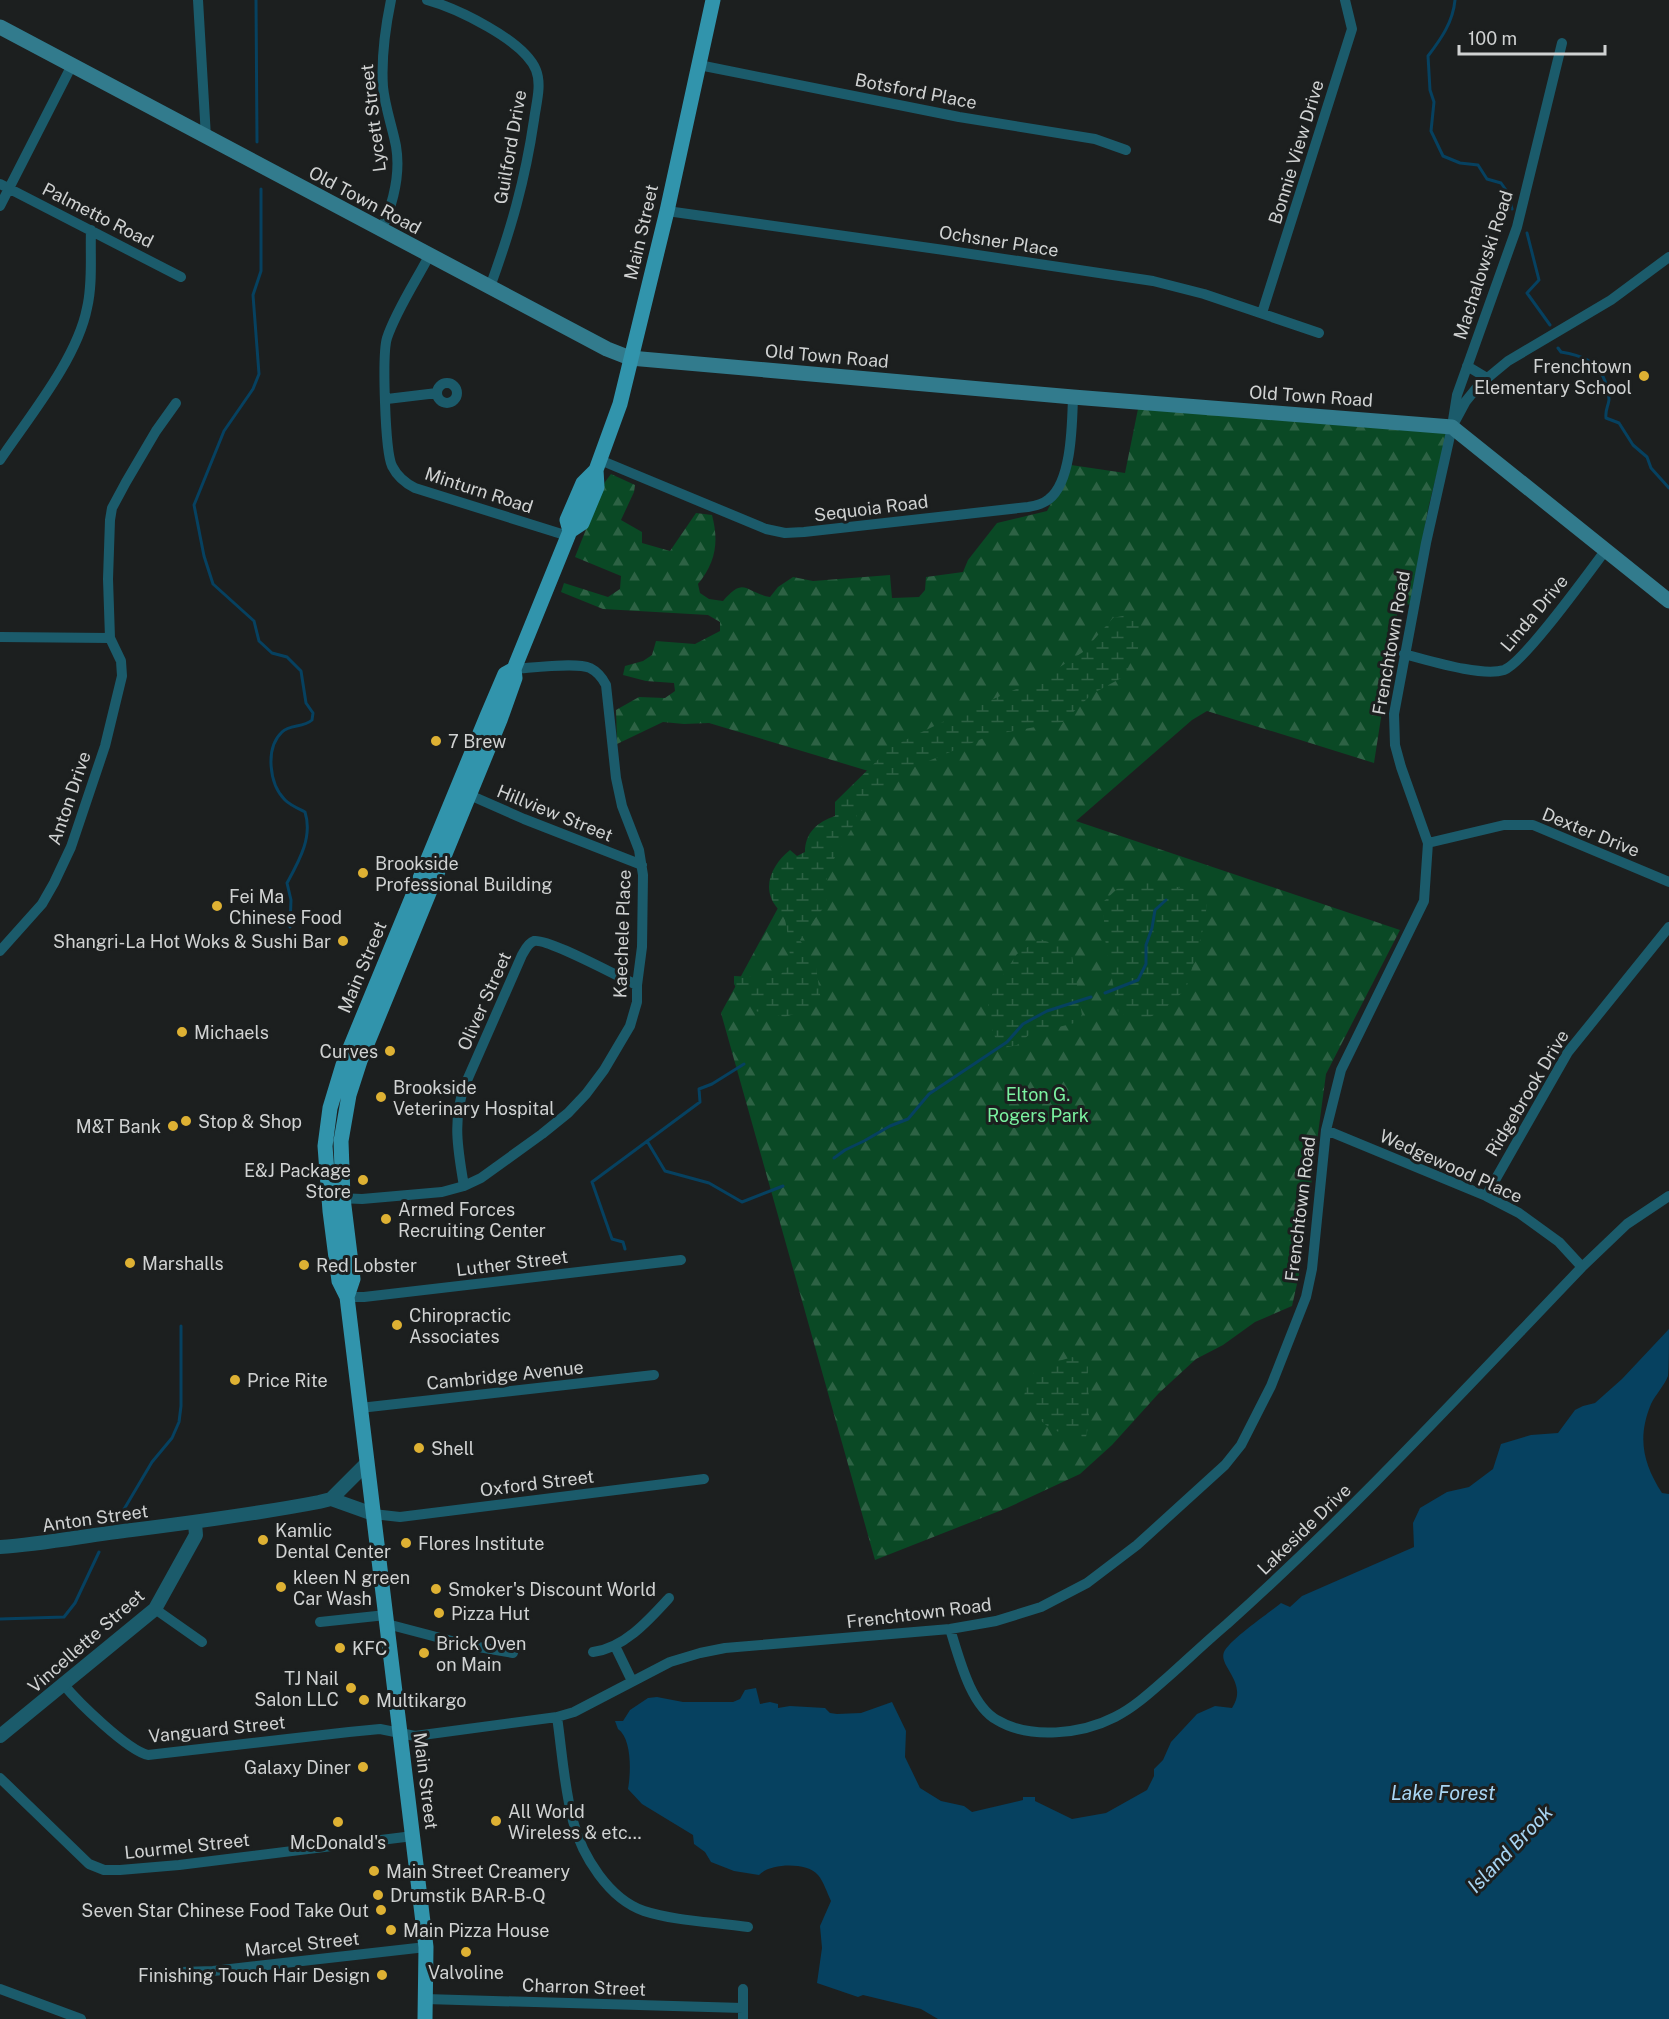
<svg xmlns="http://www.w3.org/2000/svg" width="1669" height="2019" font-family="'Public Sans',sans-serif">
	<defs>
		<pattern id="forest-firs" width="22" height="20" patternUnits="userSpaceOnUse" patternTransform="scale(1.5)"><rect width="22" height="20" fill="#0a4925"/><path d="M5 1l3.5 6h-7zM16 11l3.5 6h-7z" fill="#2d6244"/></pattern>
		<pattern id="wetland-marsh" width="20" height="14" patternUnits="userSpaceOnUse" patternTransform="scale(1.5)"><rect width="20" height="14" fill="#0a4925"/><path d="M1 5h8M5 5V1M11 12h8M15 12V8" fill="none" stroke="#2d6244"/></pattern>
	</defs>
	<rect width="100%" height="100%" fill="#1c1f1f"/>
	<path fill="url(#forest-firs)" d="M1139 404 1448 428 1429 505 1410 604 1398 608 1374 763 1207 711 1192 720 1076 821 1400 930 1326 1074 1299 1275 1292 1306 1255 1322 1223 1345 1196 1359 1159 1393 1112 1445 1080 1474 1007 1508 875 1560 721 1013 791 884 875 773 709 723 684 724 663 722 617 744 616 710 639 697 665 698 675 691 674 683 646 681 623 675 625 666 643 661 652 655 656 641 695 644 720 631V622L708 615 603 609 561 592 564 583 608 597 620 589 621 576 575 557 605 482 611 474 635 485 634 492 621 520 642 532V543L670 551 696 513 712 515C719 542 716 562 698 584L700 593 709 599 723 601C745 576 744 592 770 597L778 587 793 577 813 581 890 575 892 598 919 597 925 590 926 577 963 572 968 560 997 523 1047 511 1071 465 1125 473Z"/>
	<path fill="url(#wetland-marsh)" d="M1141 612 1138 649 1123 677 1092 694 1063 722 991 735 902 772 857 815 852 828 827 871 826 905 816 917 800 940 816 967 821 1001 809 1009 785 1017 755 1011 740 994 734 984V976L777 978 791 963C789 950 788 932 785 920 783 913 775 907 772 900 763 881 776 861 790 850L797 856 805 852C805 833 817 822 835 816V802L891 747 957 715 1046 676 1083 652 1113 618Z
		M1142 882H1160L1208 896 1204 926 1186 989 1162 1011 1148 1018H1132L1118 1012 1105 939 1103 902 1117 889Z
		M1040 939 1071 950 1083 1021 1030 1034 1017 1045 999 1049 992 1028 988 1005 995 987 1017 954Z
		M1072 1357 1088 1362C1087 1387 1092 1413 1086 1437 1069 1437 1041 1429 1036 1412L1023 1404C1028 1366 1038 1368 1072 1357Z"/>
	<path fill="#064160" d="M1669 1329C1669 1341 1669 1365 1668 1376 1664 1386 1656 1394 1651 1404 1637 1438 1643 1463 1662 1493L1669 1494V2019H938L921 2009 863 1995 858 1997 817 1983 822 1948 820 1926 831 1901C827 1893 824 1882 818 1875 807 1862 770 1863 759 1875L734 1871 711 1862 705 1852 694 1844 693 1835 642 1804 628 1789C631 1772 632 1739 618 1729L615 1721H623L630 1710 648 1698 657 1697 683 1702H733L740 1699 745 1690 756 1688 760 1704 770 1702 778 1704V1708L790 1706 825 1708 830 1713 837 1714 861 1713 892 1702 906 1731 905 1757 920 1788 941 1801 964 1806 972 1812 1023 1800V1797H1035V1801L1072 1819 1106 1813 1147 1790 1154 1776V1769L1163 1760 1171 1742 1197 1714 1215 1706 1232 1708C1249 1683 1218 1666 1224 1652 1229 1640 1270 1612 1281 1603L1290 1607 1302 1596 1414 1547 1413 1523 1420 1508 1447 1492 1469 1487 1493 1469 1501 1444 1531 1435 1558 1433 1575 1410 1583 1406 1595 1403 1622 1379Z"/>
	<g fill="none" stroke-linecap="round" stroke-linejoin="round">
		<path stroke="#064160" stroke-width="3" d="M256 0 257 142
			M1455 0C1453 22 1441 39 1428 56L1430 90 1434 102 1431 131 1443 156 1460 163 1478 165 1487 179 1501 183 1508 193 1512 209
			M261 189V271L253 295 259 374 253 389 224 431 194 505 204 556 213 584 254 621 259 641 272 653 287 657 301 671 306 703 313 713 312 720C303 728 290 724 282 732 265 748 269 784 285 800 290 805 299 809 305 812 313 837 299 861 287 883L291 900 290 927
			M1527 233 1539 280 1527 293 1550 325
			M1558 348 1561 352C1580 355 1598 361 1605 381 1607 387 1609 394 1609 400 1608 407 1605 410 1606 418L1619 423 1633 445 1647 457 1651 468 1669 488
			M1105 993 1138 980 1146 964V945L1152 928 1155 910 1166 900
			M647 1141 665 1171 709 1183 742 1202 783 1186
			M834 1158 845 1150 864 1141 890 1126 908 1119 929 1094 1007 1042 1023 1024 1047 1011 1091 997
			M625 1249 623 1242 612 1239 592 1182 700 1102 699 1089 712 1084 744 1064
			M120 1516 152 1462 172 1438 179 1422 181 1406V1326
			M0 1619 64 1617 75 1603 99 1552"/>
		<path stroke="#1b5b6b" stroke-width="10" d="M198 0 206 137
			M427 0C456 8 524 40 536 70 542 85 536 104 534 120 525 181 511 229 490 287
			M699 65 959 117 1095 139 1126 150
			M0 184 181 277
			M0 206 72 65
			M667 211 944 250 1153 281 1204 294 1319 333
			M381 231C393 204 401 175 396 146 392 126 385 107 383 87 381 57 385 29 391 0
			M429 256C416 281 396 311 387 338 382 354 385 451 392 466 397 476 405 483 415 488L568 536
			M1262 313 1352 29 1345 0
			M1467 366 1487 378
			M437 393a10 10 0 1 1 20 0a10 10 0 1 1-20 0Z
			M387 399 437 393
			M1453 420 1457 395 1517 227 1562 43
			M0 460C29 417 77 359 87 308 93 283 90 255 91 230
			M600 460 766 529 785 533 804 532 1028 507C1035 506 1043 504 1049 499 1072 481 1072 424 1073 397
			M0 637 110 638
			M1404 654C1428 660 1481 677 1504 670 1524 663 1589 572 1605 551
			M465 793 524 819 642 865
			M1428 843 1504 825H1533L1669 882
			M0 951 42 904 54 883 71 847 105 746 122 676 121 661 110 638 108 579 110 520 112 508 126 482 156 431 176 403
			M1326 1130 1486 1196 1519 1213 1559 1242 1582 1267
			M464 1186C458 1151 452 1119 465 1085L522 955C525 950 528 943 534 941 548 938 618 977 637 985
			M1486 1196 1568 1052 1669 927
			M338 1198 362 1199 442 1192 464 1186 481 1178 542 1134 568 1113 586 1094 604 1070 630 1026 637 1002V985L642 947 643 875 639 850 622 806 616 778 606 685C602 677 598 672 590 668 576 662 531 668 514 669
			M347 1297H364L681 1260
			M360 1408 654 1375
			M373 1514 400 1517 704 1479
			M155 1609 202 1642
			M320 1622 386 1615
			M387 1624 467 1645 513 1653
			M950 1629C959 1657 970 1705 997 1720 1030 1740 1082 1734 1115 1717 1135 1707 1153 1690 1169 1676 1188 1659 1207 1641 1227 1624 1352 1512 1466 1388 1582 1267L1627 1224 1669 1196
			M615 1646 632 1681
			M593 1652C624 1648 648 1621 669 1598
			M64 1685C78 1702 127 1750 148 1755L349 1732 380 1729 415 1736 557 1717 574 1712 670 1662 700 1653 725 1648 950 1629 996 1621 1041 1607 1087 1583 1137 1545 1225 1465 1241 1445 1271 1386 1306 1297 1312 1269 1326 1130 1341 1070 1424 901 1428 843 1401 767 1395 745 1394 714 1426 543 1452 427 1466 401 1479 385 1508 361 1611 300 1669 257
			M557 1717C562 1751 564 1787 573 1821 582 1856 609 1899 644 1911 675 1921 715 1922 748 1927
			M0 1778 89 1864 104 1870H120L179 1865 413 1836
			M181 1972 213 1971 426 1947
			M0 1989 81 2019
			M425 1999 743 2008
			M743 2019V1989"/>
		<path stroke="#1b5b6b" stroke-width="14" d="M331 1499 373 1514
			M0 1547C45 1544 88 1535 132 1530 195 1522 257 1514 319 1502L331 1499 367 1463
			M0 1736 155 1609 196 1535 195 1523"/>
		<path stroke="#327b8d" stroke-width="15" d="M0 27 607 349 630 358 1073 397 1452 427 1669 601"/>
		<path stroke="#3194ac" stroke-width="15" d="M570 531 567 520 583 483 596 470 620 404 667 211 713 0
			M347 1297 353 1279 343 1198 341 1141 349 1095 360 1061 500 720 515 678 514 669 570 531 582 523 597 487 596 470
			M425 2019 426 1947 347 1297 339 1281 330 1211 325 1146 330 1108 343 1065 487 716 505 674 514 669"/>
	</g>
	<g fill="#deb133" stroke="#1c1f1f" stroke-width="2">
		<circle cx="1644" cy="376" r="6"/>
		<circle cx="436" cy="741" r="6"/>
		<circle cx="363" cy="873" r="6"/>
		<circle cx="217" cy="906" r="6"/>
		<circle cx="343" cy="941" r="6"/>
		<circle cx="182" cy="1032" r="6"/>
		<circle cx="390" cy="1051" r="6"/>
		<circle cx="381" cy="1097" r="6"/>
		<circle cx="186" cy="1121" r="6"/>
		<circle cx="173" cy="1126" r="6"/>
		<circle cx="363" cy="1180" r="6"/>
		<circle cx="386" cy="1219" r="6"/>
		<circle cx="130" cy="1263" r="6"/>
		<circle cx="304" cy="1265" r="6"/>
		<circle cx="397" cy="1325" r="6"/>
		<circle cx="235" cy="1380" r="6"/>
		<circle cx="419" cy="1448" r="6"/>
		<circle cx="263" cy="1540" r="6"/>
		<circle cx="406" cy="1543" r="6"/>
		<circle cx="281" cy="1587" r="6"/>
		<circle cx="436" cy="1589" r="6"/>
		<circle cx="439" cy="1613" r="6"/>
		<circle cx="340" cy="1648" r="6"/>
		<circle cx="424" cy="1653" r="6"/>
		<circle cx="351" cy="1688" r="6"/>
		<circle cx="364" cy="1700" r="6"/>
		<circle cx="363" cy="1767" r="6"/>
		<circle cx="496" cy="1821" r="6"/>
		<circle cx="338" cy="1822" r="6"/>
		<circle cx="374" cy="1871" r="6"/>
		<circle cx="378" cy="1895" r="6"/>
		<circle cx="381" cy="1910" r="6"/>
		<circle cx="391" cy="1930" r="6"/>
		<circle cx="466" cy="1952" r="6"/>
		<circle cx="382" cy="1975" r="6"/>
	</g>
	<g text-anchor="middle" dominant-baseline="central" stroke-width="6" stroke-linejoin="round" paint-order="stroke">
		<g font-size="18" fill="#d0d2d2" stroke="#1c1f1f">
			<text transform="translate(916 91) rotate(11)">Botsford Place</text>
			<text transform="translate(373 118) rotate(-97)">Lycett Street</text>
			<text transform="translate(510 147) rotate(-80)">Guilford Drive</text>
			<text transform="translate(1296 152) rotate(-73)">Bonnie View Drive</text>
			<text transform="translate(365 200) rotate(28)">Old Town Road</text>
			<text transform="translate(98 215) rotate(27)">Palmetto Road</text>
			<text transform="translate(641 232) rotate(-77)">Main Street</text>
			<text transform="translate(999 241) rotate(9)">Ochsner Place</text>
			<text transform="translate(1483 265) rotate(-72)">Machalowski Road</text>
			<text transform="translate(827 356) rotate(5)">Old Town Road</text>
			<text transform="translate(1311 396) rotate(4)">Old Town Road</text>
			<text transform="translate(479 490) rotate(18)">Minturn Road</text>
			<text transform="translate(871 508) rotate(-7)">Sequoia Road</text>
			<text transform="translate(1534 613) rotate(-50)">Linda Drive</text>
			<text transform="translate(1391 643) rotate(-80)">Frenchtown Road</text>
			<text transform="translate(69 798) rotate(-71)">Anton Drive</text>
			<text transform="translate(555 813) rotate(22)">Hillview Street</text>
			<text transform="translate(1591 832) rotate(22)">Dexter Drive</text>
			<text transform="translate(622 934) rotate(-88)">Kaechele Place</text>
			<text transform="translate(362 967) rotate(-67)">Main Street</text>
			<text transform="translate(484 1001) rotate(-66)">Oliver Street</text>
			<text transform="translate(1527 1093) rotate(-59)">Ridgebrook Drive</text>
			<text transform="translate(1451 1166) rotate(24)">Wedgewood Place</text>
			<text transform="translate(1300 1209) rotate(-83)">Frenchtown Road</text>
			<text transform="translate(512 1263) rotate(-7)">Luther Street</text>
			<text transform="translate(505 1375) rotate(-6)">Cambridge Avenue</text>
			<text transform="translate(537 1483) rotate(-7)">Oxford Street</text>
			<text transform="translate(95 1518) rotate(-8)">Anton Street</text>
			<text transform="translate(1304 1529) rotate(-44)">Lakeside Drive</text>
			<text transform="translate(919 1613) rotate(-7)">Frenchtown Road</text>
			<text transform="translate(86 1641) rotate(-41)">Vincellette Street</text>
			<text transform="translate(217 1729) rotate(-6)">Vanguard Street</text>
			<text transform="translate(426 1781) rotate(83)">Main Street</text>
			<text transform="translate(187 1846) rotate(-6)">Lourmel Street</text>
			<text transform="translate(302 1944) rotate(-6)">Marcel Street</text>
			<text transform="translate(584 1987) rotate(2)">Charron Street</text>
		</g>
		<g font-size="18" fill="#d0d2d2" stroke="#1c1f1f" text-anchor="start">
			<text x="1632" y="366" text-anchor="end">Frenchtown<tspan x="1632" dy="21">Elementary School</tspan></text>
			<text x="448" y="741">7 Brew</text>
			<text x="375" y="863">Brookside<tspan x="375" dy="21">Professional Building</tspan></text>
			<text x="229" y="896">Fei Ma<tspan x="229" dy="21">Chinese Food</tspan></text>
			<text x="331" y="941" text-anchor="end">Shangri-La Hot Woks &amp; Sushi Bar</text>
			<text x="194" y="1032">Michaels</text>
			<text x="378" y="1051" text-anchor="end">Curves</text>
			<text x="393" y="1087">Brookside<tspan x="393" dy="21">Veterinary Hospital</tspan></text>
			<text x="198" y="1121">Stop &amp; Shop</text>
			<text x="161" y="1126" text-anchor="end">M&amp;T Bank</text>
			<text x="351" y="1170" text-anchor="end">E&amp;J Package<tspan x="351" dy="21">Store</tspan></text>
			<text x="398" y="1209">Armed Forces<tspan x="398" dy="21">Recruiting Center</tspan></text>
			<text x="142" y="1263">Marshalls</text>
			<text x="316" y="1265">Red Lobster</text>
			<text x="409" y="1315">Chiropractic<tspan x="409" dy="21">Associates</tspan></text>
			<text x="247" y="1380">Price Rite</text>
			<text x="431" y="1448">Shell</text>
			<text x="275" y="1530">Kamlic<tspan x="275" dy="21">Dental Center</tspan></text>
			<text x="418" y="1543">Flores Institute</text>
			<text x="293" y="1577">kleen N green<tspan x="293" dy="21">Car Wash</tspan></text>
			<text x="448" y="1589">Smoker's Discount World</text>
			<text x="451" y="1613">Pizza Hut</text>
			<text x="436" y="1643">Brick Oven<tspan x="436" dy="21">on Main</tspan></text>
			<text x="352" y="1648">KFC</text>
			<text x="339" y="1678" text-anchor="end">TJ Nail<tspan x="339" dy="21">Salon LLC</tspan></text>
			<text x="376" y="1700">Multikargo</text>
			<text x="351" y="1767" text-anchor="end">Galaxy Diner</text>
			<text x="508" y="1811">All World<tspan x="508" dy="21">Wireless &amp; etc...</tspan></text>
			<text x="338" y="1842" text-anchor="middle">McDonald's</text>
			<text x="386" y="1871">Main Street Creamery</text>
			<text x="390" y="1895">Drumstik BAR-B-Q</text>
			<text x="369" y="1910" text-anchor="end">Seven Star Chinese Food Take Out</text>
			<text x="403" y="1930">Main Pizza House</text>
			<text x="466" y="1972" text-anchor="middle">Valvoline</text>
			<text x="370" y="1975" text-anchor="end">Finishing Touch Hair Design</text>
		</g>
		<g font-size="18" fill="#7bf3a1" stroke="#1c1f1f">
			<text x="1038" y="1094">Elton G.<tspan x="1038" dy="21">Rogers Park</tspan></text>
		</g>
		<g font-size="20" font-style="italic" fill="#a8d5f3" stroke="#1c1f1f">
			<text x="1443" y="1793">Lake Forest</text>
			<text transform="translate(1510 1849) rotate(-46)">Island Brook</text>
		</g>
	</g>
	<path d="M1459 45v9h146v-9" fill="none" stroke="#d0d2d2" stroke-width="3"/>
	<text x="1468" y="45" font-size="18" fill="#d0d2d2" stroke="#1c1f1f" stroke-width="4.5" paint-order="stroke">100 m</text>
</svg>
